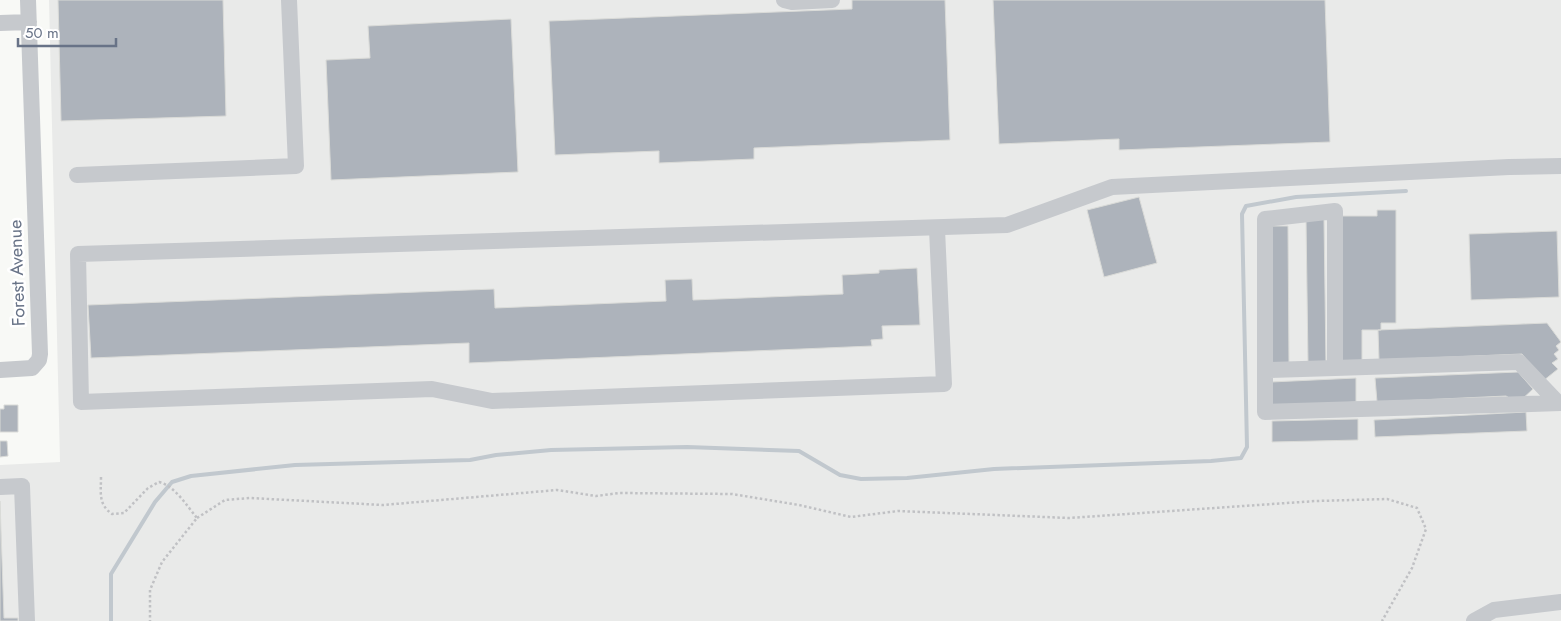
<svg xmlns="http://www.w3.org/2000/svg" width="1561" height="621" font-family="Jost,sans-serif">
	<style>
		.built { fill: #e9eae9 }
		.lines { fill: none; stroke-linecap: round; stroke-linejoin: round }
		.stream { stroke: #c1c8ce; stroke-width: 4 }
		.building { fill: #adb3bb; stroke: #dadbd8 }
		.path { stroke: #c0c1c4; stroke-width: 2.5; stroke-dasharray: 2.5 2.5; stroke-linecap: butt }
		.minor { stroke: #c6c9cd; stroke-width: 16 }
		.labels { text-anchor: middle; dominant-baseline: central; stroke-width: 5; stroke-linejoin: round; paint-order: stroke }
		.street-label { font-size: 18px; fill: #687387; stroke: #fff }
	</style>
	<rect width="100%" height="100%" fill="#f8f9f6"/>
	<!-- built -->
	<path class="built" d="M49 0H1561V621H0V465L60 462Z"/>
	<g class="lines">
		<!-- stream -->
		<path class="stream" d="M111 621V574L155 502 172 482 191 476 295 465 470 460 496 455 551 450 687 447 799 451 840 475 861 479 907 478 994 469 1211 461 1241 458 1247 447 1242 214 1246 206 1296 197 1406 191"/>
	</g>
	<!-- building -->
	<path class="building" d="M58 0H223L226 116 61 121Z
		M852 0H945L950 140 754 148V159L659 163V151L555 155 549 21 852 9Z
		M993 0H1325L1330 142 1119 150V139L999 144Z
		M511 19 518 172 331 180 326 60 370 58 368 26Z
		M1139 197 1157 263 1104 277 1087 210Z
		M1377 210H1396V323H1381V330H1362V364H1342L1341 216H1377Z
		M1324 219 1326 364H1308L1306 220Z
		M1270 226H1288L1289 363H1271Z
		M1557 231 1559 297 1471 300 1469 234Z
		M917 268 920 325 882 326 883 339 871 340 872 346 469 363V343L91 358 88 305 494 289 495 308 666 301 665 280 692 279 693 300 843 294 842 275 879 273V270Z
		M1547 323 1561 342 1556 346 1559 350 1554 354 1558 359 1552 363 1558 369 1543 381 1522 354 1379 360 1378 330Z
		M1518 372 1533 389 1518 403 1506 396 1377 402 1375 378Z
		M1356 378V402L1272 407 1271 382Z
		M4 405H18V432H0V409H4Z
		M1526 412 1527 431 1375 437 1374 420Z
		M1358 419V440L1272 442V421Z
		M0 441H7L8 456 0 457Z
		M0 501 4 618H18V621H0Z"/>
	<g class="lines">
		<!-- path -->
		<path class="path" d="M101 477C101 493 98 504 112 514L124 513 148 488 159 482C175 486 187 506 197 518L162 562 150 590V621
			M197 518 225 500 250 498 383 505 557 490 596 496 619 493 732 494 799 505 851 517 898 511 1069 518 1316 501 1387 499 1417 508 1426 529 1412 568 1382 621"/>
		<!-- minor -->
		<path class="minor" d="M784 0 792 2 832 0
			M0 23 29 22
			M77 175 296 166 289 0
			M937 229 944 384 492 401 432 389 81 402 78 254 1007 225 1112 187 1509 167 1561 166
			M0 370 32 368 39 360 40 354 28 0
			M1266 370 1335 368
			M1558 403 1519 362 1335 368V211L1265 219V412L1561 403
			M0 487 22 486 27 621
			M1474 621 1494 610 1561 602"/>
	</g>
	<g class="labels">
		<!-- street labels -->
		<g class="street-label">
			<text transform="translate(17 273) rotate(-92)">Forest Avenue</text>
		</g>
	</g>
	<!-- scale -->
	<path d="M18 38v8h98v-8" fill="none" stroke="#687387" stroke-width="2.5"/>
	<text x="25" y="38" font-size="15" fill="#687387" stroke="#ffffff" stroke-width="4" paint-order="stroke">50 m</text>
</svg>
